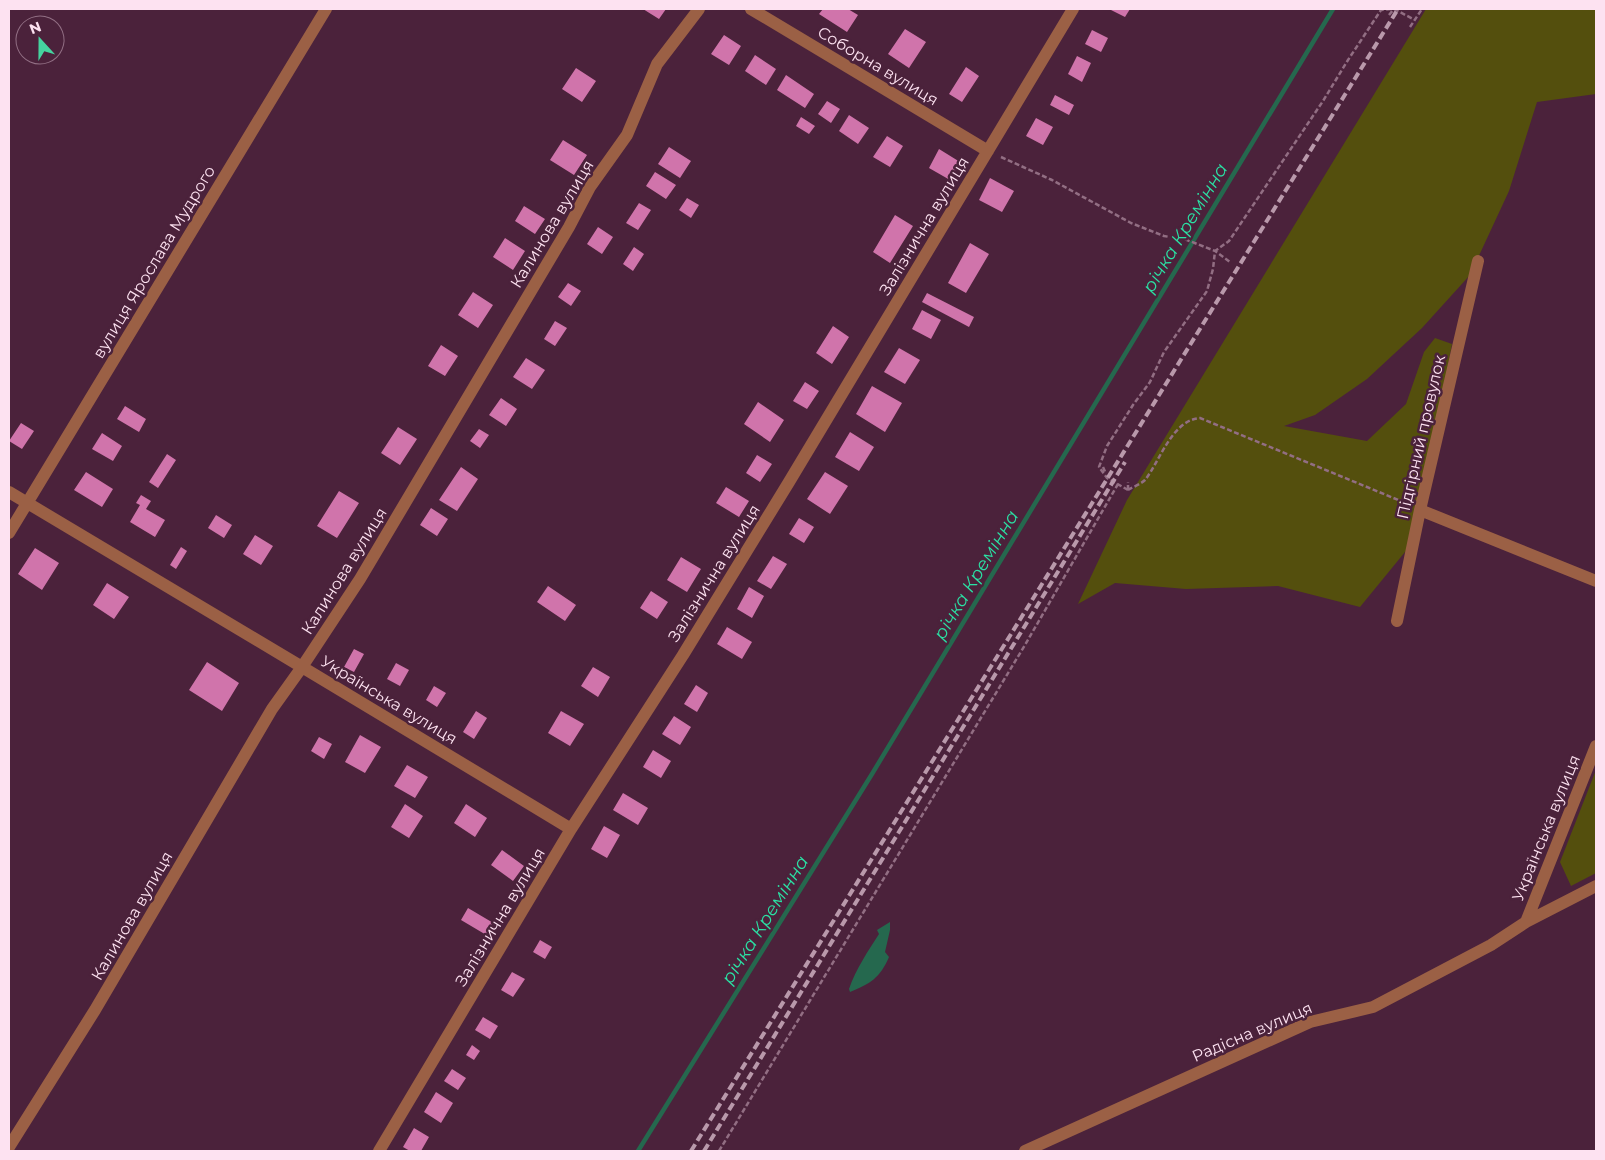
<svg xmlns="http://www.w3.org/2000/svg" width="1605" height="1160" font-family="Montserrat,sans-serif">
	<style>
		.green { fill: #544f0d }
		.water { fill: #25684e }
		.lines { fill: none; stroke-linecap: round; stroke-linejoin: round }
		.stream { stroke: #25684e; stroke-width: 4.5 }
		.building { fill: #d074ab }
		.path { stroke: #926e83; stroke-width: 2.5; stroke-dasharray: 5 2.5; stroke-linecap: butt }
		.minor { stroke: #9b6045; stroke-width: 12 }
		.rail { stroke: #b999ab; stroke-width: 4; stroke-dasharray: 8 4; stroke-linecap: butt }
		.labels { text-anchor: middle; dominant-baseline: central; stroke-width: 5; stroke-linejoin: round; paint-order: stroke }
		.street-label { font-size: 16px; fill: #fde2f1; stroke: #4b223b }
		.water-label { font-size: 18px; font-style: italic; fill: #2be1a4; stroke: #4b223b }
	</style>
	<rect width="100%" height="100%" fill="#4b223b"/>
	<!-- green -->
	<path class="green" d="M1426 9H1596V94L1537 102 1509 191 1470 275 1422 328 1367 379 1315 415 1284 426 1367 441 1406 404 1424 352 1435 338 1452 344 1414 541 1360 607 1278 586 1186 589 1115 583 1078 604 1127 500Z
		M1596 770V873L1571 886 1560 862Z"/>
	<!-- water -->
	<path class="water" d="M890 922V930L885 952 889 957C880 978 870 984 850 992L849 989C856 969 868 951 879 934L877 930Z"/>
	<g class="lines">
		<!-- stream -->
		<path class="stream" d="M638 1151 872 774 1333 9"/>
	</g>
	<!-- building -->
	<path class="building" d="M643 9H666L659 19Z
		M823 9H848L858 15 847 32 819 14Z
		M1109 9H1130L1125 17Z
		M905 29 926 42 909 68 888 54Z
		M1092 30 1108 38 1101 52 1085 44Z
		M724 35 741 46 729 65 711 54Z
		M755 55 776 69 766 85 745 71Z
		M1077 56 1091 63 1082 82 1068 74Z
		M966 67 979 76 962 102 949 94Z
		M576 68 596 81 582 102 562 89Z
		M786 75 814 94 805 108 777 90Z
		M1055 95 1074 105 1069 115 1050 105Z
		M827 101 840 109 831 123 818 114Z
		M849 115 869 128 858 144 839 131Z
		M801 117 815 126 809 134 796 126Z
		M1036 118 1053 127 1043 145 1026 136Z
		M887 136 903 146 890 167 873 157Z
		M563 140 587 155 574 175 550 160Z
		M669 147 691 161 680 178 658 164Z
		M939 149 960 162 950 180 929 168Z
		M655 172 676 185 666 199 646 186Z
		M990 178 1014 191 1002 212 979 200Z
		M687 198 699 205 691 218 679 210Z
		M639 203 651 210 638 230 626 223Z
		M524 206 545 219 535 234 515 221Z
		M895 215 913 226 890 263 873 252Z
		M598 227 613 237 602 254 587 244Z
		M505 238 525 251 513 270 493 257Z
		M970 243 989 254 966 293 948 283Z
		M634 247 644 254 633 271 623 264Z
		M568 283 581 291 571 306 558 297Z
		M473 292 493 305 478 328 458 315Z
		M927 293 974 317 969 327 922 302Z
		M922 310 941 320 931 339 912 329Z
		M555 321 567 328 555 346 544 339Z
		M833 326 849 337 832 364 816 353Z
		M441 345 458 356 445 376 428 366Z
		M899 348 920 360 905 384 884 372Z
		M526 358 545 370 532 389 513 377Z
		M805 382 819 391 807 409 793 401Z
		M872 386 902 403 885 432 856 414Z
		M501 398 517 409 506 426 489 415Z
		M758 402 784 420 770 442 744 424Z
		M125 406 146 419 139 432 117 419Z
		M21 423 34 431 22 449 9 441Z
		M398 427 417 439 400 465 381 453Z
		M479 429 489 435 480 448 470 441Z
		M850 432 874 447 859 471 835 457Z
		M102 433 122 446 113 461 92 449Z
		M167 454 176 460 158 488 149 482Z
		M757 455 772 464 760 482 746 473Z
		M461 467 478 479 457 511 439 500Z
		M86 472 113 489 102 507 74 490Z
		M825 472 848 486 830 514 807 499Z
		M726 487 749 501 739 517 716 503Z
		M339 491 359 503 337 538 317 526Z
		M141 495 151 501 146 509 165 520 155 537 130 522 140 505 136 503Z
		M431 508 448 519 437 536 420 525Z
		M216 515 232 525 224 538 208 528Z
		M799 518 814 527 804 543 789 534Z
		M255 535 273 546 261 565 243 554Z
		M181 547 187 551 176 569 170 565Z
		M35 548 59 563 42 590 18 574Z
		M773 556 787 564 771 589 757 581Z
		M681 557 701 569 687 592 667 580Z
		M107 583 129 597 114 619 93 605Z
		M548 586 576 605 565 621 537 602Z
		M749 587 764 596 752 618 737 609Z
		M651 591 668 602 657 619 640 608Z
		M727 627 752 642 742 659 717 644Z
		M354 649 364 654 354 672 344 667Z
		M207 662 239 683 222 711 189 690Z
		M396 663 409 670 400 686 387 679Z
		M593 667 610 677 598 697 581 686Z
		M696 685 708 693 697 712 684 704Z
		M434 686 446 693 437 707 426 700Z
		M476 711 487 718 474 739 463 732Z
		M561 711 584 724 570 746 548 733Z
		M674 716 691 727 680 745 662 734Z
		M360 735 381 747 365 773 345 762Z
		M319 737 332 744 324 759 311 751Z
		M653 750 671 761 661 778 643 767Z
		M407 765 428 777 415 798 394 786Z
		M623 793 648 808 638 825 613 810Z
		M405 804 423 816 409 838 391 827Z
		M466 804 487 818 475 837 454 823Z
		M604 826 620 835 607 858 591 849Z
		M502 850 524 866 513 881 491 865Z
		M468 908 495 924 488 936 461 920Z
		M540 940 552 947 545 959 533 952Z
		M512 972 525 979 513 997 501 990Z
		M483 1017 498 1026 490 1039 475 1030Z
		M472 1045 480 1051 474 1060 466 1055Z
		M452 1069 466 1078 458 1090 444 1081Z
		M436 1092 453 1103 441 1123 424 1112Z
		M414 1128 429 1137 421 1151H410L403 1147Z"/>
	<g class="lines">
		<!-- path -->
		<path class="path" d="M1394 9 1415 20
			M1389 15 1394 9
			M1410 27 1422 9
			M1001 157 1052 180 1131 223 1164 236 1187 240 1215 251 1230 262
			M1103 467 1106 474
			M1128 490 1107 478 1099 467 1107 446 1133 405 1150 382 1164 352 1207 291 1213 269 1215 251 1229 241 1323 101 1348 60 1381 10 1392 9
			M1128 490C1133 487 1141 484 1145 480 1160 461 1172 420 1200 418L1408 504
			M1128 490V482
			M719 1151 1025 645 1118 484"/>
		<!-- minor -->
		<path class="minor" d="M751 9 988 151
			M9 492 302 667 571 829
			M1420 510 1596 581
			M9 533 326 9
			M1397 621 1420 510 1478 261
			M1526 922 1596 746
			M9 1147 95 1010 272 709 302 667 360 579 569 227 590 187 627 135 657 64 699 9
			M379 1151 571 829 683 655 789 482 1073 9
			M1025 1151 1310 1022 1373 1007 1491 945 1526 922 1596 886"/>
		<!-- rail -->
		<path class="rail" d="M691 1151 1398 9
			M704 1151 1125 462"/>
	</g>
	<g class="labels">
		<!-- street labels -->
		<g class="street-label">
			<text transform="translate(878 66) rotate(31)">Соборна вулиця</text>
			<text transform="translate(552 224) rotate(-59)">Калинова вулиця</text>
			<text transform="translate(924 226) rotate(-59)">Залізнична вулиця</text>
			<text transform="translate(154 262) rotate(-59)">вулиця Ярослава Мудрого</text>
			<text transform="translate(1421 437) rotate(-77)">Підгірний провулок</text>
			<text transform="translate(344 571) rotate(-58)">Калинова вулиця</text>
			<text transform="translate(714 573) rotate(-58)">Залізнична вулиця</text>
			<text transform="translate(389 700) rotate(31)">Українська вулиця</text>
			<text transform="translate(1546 828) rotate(-68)">Українська вулиця</text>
			<text transform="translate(132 916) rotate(-60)">Калинова вулиця</text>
			<text transform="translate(500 917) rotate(-59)">Залізнична вулиця</text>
			<text transform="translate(1252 1032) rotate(-23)">Радісна вулиця</text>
		</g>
		<!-- water labels -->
		<g class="water-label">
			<text transform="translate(1185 228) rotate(-59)">річка Кремінна</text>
			<text transform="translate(976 575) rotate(-59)">річка Кремінна</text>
			<text transform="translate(765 920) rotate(-58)">річка Кремінна</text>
		</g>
	</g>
	<!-- border -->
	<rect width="1605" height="1160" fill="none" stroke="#fde2f1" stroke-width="20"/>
	<!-- north arrow -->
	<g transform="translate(40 40) rotate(339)"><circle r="24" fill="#4b223b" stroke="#926f84"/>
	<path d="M0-4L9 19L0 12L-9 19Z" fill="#45d49f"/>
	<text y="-8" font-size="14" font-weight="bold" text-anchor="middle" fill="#fde2f1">N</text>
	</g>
</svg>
